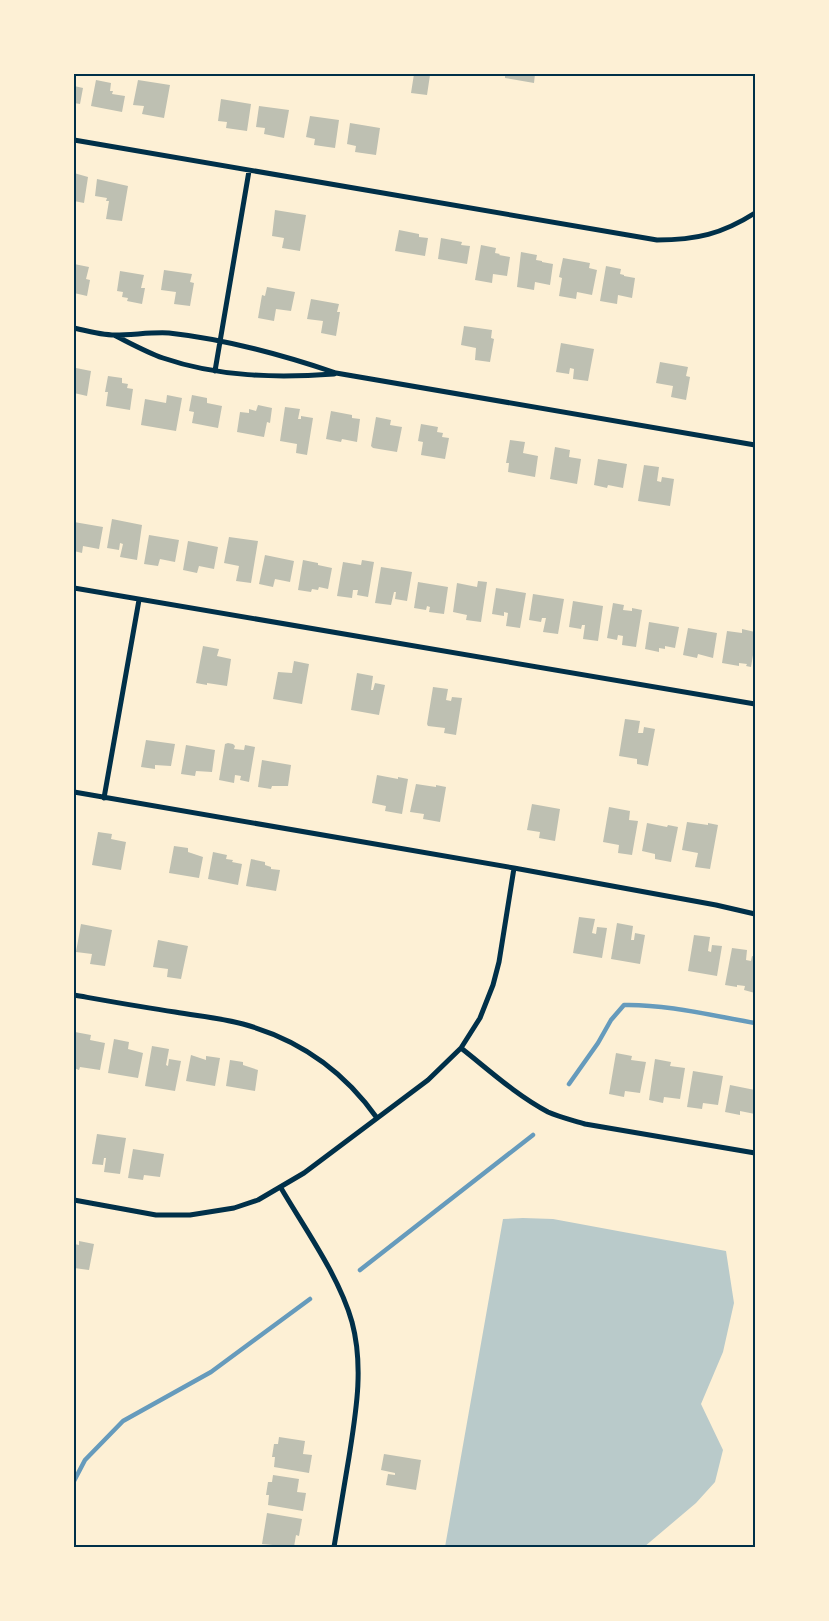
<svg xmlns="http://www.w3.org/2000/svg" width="829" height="1621" font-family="'Space Grotesk',sans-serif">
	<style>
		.green { fill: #b9caca }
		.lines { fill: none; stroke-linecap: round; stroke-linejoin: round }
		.stream { stroke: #669bbc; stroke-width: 4.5 }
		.building { fill: #bec0b2 }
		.minor { stroke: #003049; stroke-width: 5 }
		.neatline { fill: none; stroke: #003049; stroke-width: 2 }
	</style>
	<rect width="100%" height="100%" fill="#fdf0d5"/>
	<!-- green -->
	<path class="green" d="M523 1218 553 1219 726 1251 734 1303 723 1352 701 1404 723 1450 715 1482 696 1503 644 1547H445L503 1219Z"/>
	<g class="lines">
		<!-- stream -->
		<path class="stream" d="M569 1084 598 1043 611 1020 624 1005C665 1004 714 1016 755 1023
			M360 1270 533 1135
			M74 1481 85 1460 123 1421 211 1372 310 1299"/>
	</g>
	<!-- building -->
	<path class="building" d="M414 74 430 75 427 95 411 93Z
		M505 74H535L534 83 505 78Z
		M96 80 111 83 110 91H113L112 94 125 96 122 112 91 106Z
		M138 80 170 85 164 118 142 114 144 106 133 105Z
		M74 86 83 88 80 104 74 103Z
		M221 99 251 104 247 131 226 128 227 122 218 121Z
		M259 106 289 110 284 138 264 134 265 128 256 127Z
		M310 116 339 120 335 148 314 145 315 139 306 137Z
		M350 123 380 128 376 155 355 152 356 146 347 144Z
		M74 173 88 177 84 203 74 201Z
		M97 179 128 186 122 221 106 219 109 201H106L107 198 95 196Z
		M275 210 306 215 300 251 282 248 284 238 272 236Z
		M399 230 419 234V237L428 238 425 256 395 251Z
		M441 238 462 242 461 245 470 246 467 264 438 259Z
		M481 245 496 248 495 253 500 254 499 255 510 257 507 276 493 274 492 283 475 280Z
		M521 252 537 255 536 260 542 261V262L553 264 550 285 535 282 534 290 517 287Z
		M563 258 590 263 589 268 597 270 592 295 577 292 576 299 559 296 562 278 559 277Z
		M74 264 89 267 86 279 90 280 87 296 74 293Z
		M606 266 621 269 620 274 624 275V276L635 278 632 298 618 295 617 304 600 301Z
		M164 270 192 274 190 282 194 283 190 306 174 304 176 292 161 290Z
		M120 271 144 275 141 288H145L142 304 127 301 128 298 122 297 123 292 117 291Z
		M267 287 295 292 291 311 276 309 274 321 258 318 262 295 265 296Z
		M311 299 339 304 337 312H340L336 336 321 333 323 321 307 319Z
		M464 326 492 330 491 338 494 339 490 362 475 360 476 348 461 345Z
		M561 343 594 349 588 381 573 379 574 369 570 368 569 374 556 372Z
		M660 362 688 367 686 376 690 377 686 400 671 397 673 386 656 383Z
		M74 366H76V368L91 371 87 396 74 393Z
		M108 376 122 378V383L128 384 127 388 133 389 130 410 106 406 108 392H105Z
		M167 395 182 398 176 431 141 425 145 399 166 403Z
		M192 395 207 398V403L222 406 218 428 192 423 194 412 189 411Z
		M258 405 272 408 270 423 267 422 264 437 237 432 240 412 249 413V409L256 411Z
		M285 407 300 409 298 419H301V416L313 418 307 455 296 453 297 444 280 441Z
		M331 411 352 415V418L360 419 357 442 342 439 341 442 326 439Z
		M376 417 391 420 390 425 402 427 397 452 373 448 371 446Z
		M421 424 438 427 437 432 443 433 442 437 449 438 445 459 421 455 423 442 418 441Z
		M510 440 525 442 523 453 538 456 535 477 508 472 509 463H506Z
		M555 447 570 450 569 457 581 459 577 484 550 479Z
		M598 459 627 464 623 488 608 485 607 488 594 485Z
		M644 465 659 467 657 481 661 482 662 477 674 479 670 506 638 501Z
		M112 519 142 525 137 560 120 557 123 544 120 543 119 550 107 548Z
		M74 522 103 527 99 549 83 546 82 553 74 551Z
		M149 535 179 540 175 562 160 559 158 566 144 564Z
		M229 537 258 541 251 583 236 581 239 566 224 563Z
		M188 541 218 547 214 569 199 566 197 573 183 570Z
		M265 555 294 561 290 582 275 579 273 587 259 584Z
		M303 560 318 563V565L332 568 328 589 319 587 318 590 312 589 311 592 298 590Z
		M362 560 374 562 368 597 357 595 358 590H353L352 598 337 596 343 562 361 565Z
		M381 567 412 572 407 601 395 599 396 592H394L391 605 375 603Z
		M478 581 487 582 481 622 466 620 467 615 453 612 457 583 477 587Z
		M418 582 448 587 444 614 429 612 430 607 427 606 426 610 414 608Z
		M496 588 526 593 520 628 506 626 508 613 504 612V616L492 614Z
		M533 594 564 599 558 634 543 632 546 618H542L541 622 529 620Z
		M573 601 603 606 598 641 583 639 585 625H582L581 629 569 627Z
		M613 603 624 605 623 610 632 611V608L642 610 636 647 622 645 623 636 618 635 617 640 607 638Z
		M649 622 679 627 675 648 665 646V649L659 648V652L645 649Z
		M688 628 717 633 713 658 698 654 697 658 683 655Z
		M742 629 755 632V643L751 667 746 666 747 664 739 663V666L722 663 727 631 742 633Z
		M203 646 219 649 217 656 231 659 227 686 207 683V685L196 683Z
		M294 661 309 664 302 704 273 699 278 672 292 673Z
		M357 673 373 676 371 690H373L375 683 385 685 379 715 351 710Z
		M433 687 448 689 446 700 451 701 452 697 462 698 456 735 444 733 445 728 428 726 427 724Z
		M625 719 640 721 638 733H643L644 727 655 729 648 766 637 764V759L619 756Z
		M146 740 175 744 171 766 155 765V769L141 767Z
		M228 743 233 744 235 746 234 749 244 750 245 745 255 747 249 782 240 780 241 776 235 775 234 783 219 780 225 744Z
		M186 745 215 750 212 772 196 771 195 776 181 774Z
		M262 760 291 765 288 786H272L271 789 258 787Z
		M377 775 398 779V777L408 779 402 814 385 811 386 806 372 803Z
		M416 784 436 787V785L446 787 440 822 423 819 424 814 410 812Z
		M532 804 560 809 555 841 539 838 540 832 527 830Z
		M609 807 630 811 629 820 638 821 632 855 618 853 619 845 603 842Z
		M687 822 708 825V823L718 825 710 869 695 867 698 853 682 850Z
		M647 823 667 827 668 825 678 827 671 862 655 859V854L642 851Z
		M98 832 112 834 111 839 126 842 121 870 92 865Z
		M174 846 188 848V852L203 857 199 878 169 873Z
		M213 852 227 855 226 859 233 860 232 862 242 864 238 885 208 879Z
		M251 859 265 862V865L271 867V869L280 870 276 891 246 886Z
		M579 917 595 919 592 933 596 934 597 927 607 928 602 958 573 953Z
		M617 923 633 926 631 940H634L635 933 645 935 640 964 611 959Z
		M81 924 112 930 105 966 90 964 92 954 76 952Z
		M694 935 710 937 708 951 711 952 712 945 722 946 717 976 688 971Z
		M158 940 188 946 181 979 167 977 168 969 153 967Z
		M732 948 747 950 746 960 751 961 752 956 755 957V993L744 990 745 986 737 985V987L725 985Z
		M75 1032 91 1035 90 1040 105 1043 100 1070 80 1067 79 1070 74 1068Z
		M114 1039 129 1042 128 1049 143 1053 138 1078 108 1073Z
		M152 1046 169 1049 166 1065 168 1066 169 1059 181 1061 175 1091 145 1086Z
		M616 1053 632 1056 631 1060 646 1062 640 1093 625 1091 624 1097 609 1094Z
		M191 1055 206 1060V1056L220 1058 215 1086 186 1081Z
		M655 1059 671 1062 670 1066 685 1068 680 1099 664 1097 663 1103 649 1100Z
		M230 1060 243 1062V1065L258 1070 255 1091 226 1086Z
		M693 1071 723 1076 718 1105 703 1103 702 1109 687 1107Z
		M730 1085 755 1090V1114L740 1111V1115L725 1112Z
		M97 1134 126 1138 120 1174 104 1172 106 1158H104L103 1165 92 1164Z
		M133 1149 164 1154 160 1177 144 1175 143 1180 128 1178Z
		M79 1241 94 1244 89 1270 74 1268V1244L79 1245Z
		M279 1437 305 1441 303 1454 312 1455 309 1473 274 1467 275 1457H272L274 1444H278Z
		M384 1454 421 1460 416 1490 386 1485 388 1474 395 1475V1473L381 1470Z
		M273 1475 299 1479 297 1492 306 1493 303 1511 268 1505 269 1495H266L268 1482H272Z
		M267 1513 302 1519 299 1536 296 1535 294 1547 262 1544Z"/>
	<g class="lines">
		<!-- minor -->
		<path class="minor" d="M74 140 657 240C696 240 722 234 755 213
			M74 328C87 331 102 335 115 335 133 335 151 332 169 333 224 339 283 355 336 373L755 445
			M114 335C130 343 146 352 163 358 218 377 277 378 334 374
			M215 371 249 171
			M74 588 755 704
			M74 792 514 868 716 905 755 914
			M104 798 139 600
			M74 995C108 1001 141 1007 175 1012 198 1016 221 1018 243 1024 298 1039 344 1071 377 1118
			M461 1048C489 1070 516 1095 548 1112 559 1117 572 1120 585 1124L755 1153
			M281 1188C305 1229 339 1276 352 1322 364 1367 356 1412 349 1457 344 1487 339 1517 334 1547
			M74 1200 156 1215H190L234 1208 258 1200 304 1173 428 1080 461 1048 480 1018 493 985 499 962 514 868"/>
	</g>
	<!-- border -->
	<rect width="829" height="1621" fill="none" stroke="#fdf0d5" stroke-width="150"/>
	<rect x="75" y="75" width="679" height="1471" class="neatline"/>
</svg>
